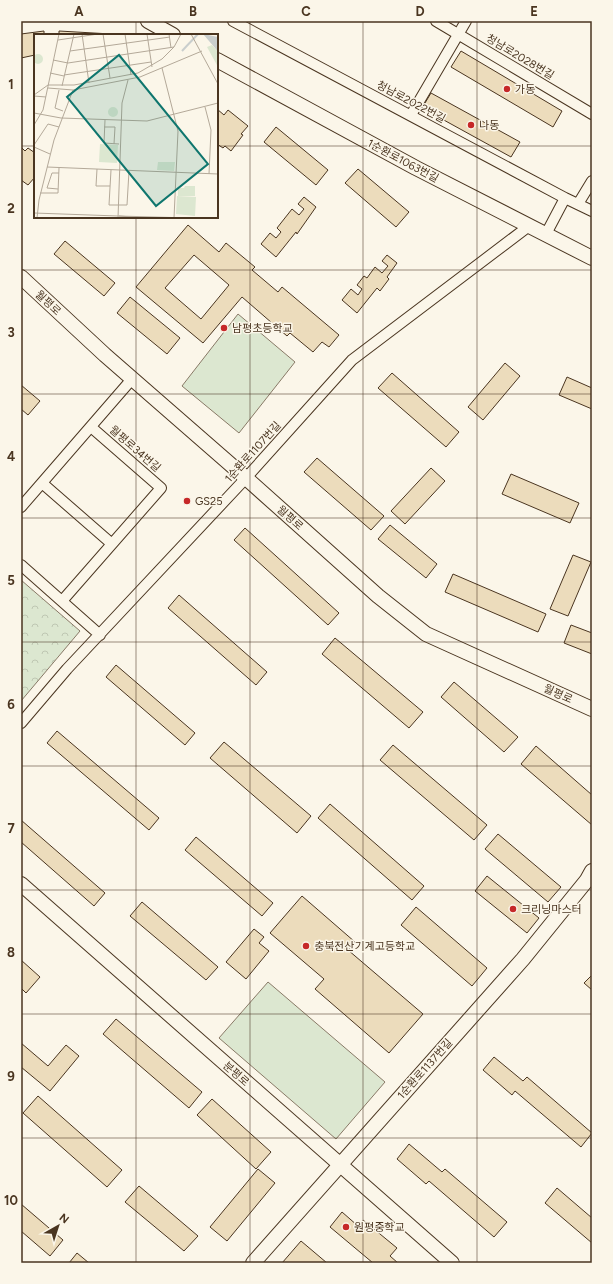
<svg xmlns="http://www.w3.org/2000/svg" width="613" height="1284" font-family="Figtree,'Noto Sans KR',sans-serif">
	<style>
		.grass { fill: #dce7d0; stroke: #887966 }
		.forest { fill: url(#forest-crowns); stroke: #887966 }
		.building { fill: #ecdcbc; stroke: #4a3520; fill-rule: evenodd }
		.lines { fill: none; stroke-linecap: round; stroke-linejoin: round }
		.street-casing { stroke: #4a3520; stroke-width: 12 }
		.secondary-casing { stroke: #4a3520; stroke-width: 16 }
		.street { stroke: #fbf6e9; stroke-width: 10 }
		.secondary { stroke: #fbf6e9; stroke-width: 14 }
		.grid { fill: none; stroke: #4a3520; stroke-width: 1; stroke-opacity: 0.55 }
		.poi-dot { fill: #c62828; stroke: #fbf6e9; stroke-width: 1.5 }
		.labels { text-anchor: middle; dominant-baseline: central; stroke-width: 3; stroke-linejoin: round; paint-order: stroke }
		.street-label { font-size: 11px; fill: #4a3520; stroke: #fbf6e9 }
		.poi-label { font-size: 11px; fill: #4a3520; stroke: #fbf6e9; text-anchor: start }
		.inset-river { fill: none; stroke: #c9cecd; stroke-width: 2 }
		.inset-road { fill: none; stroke: #b4a999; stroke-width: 1 }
		.view { fill: #0f766e; fill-opacity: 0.15; stroke: #0f766e; stroke-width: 2 }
		.inset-edge { fill: none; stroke: #4a3520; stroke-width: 2 }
		.neatline { fill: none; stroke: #4a3520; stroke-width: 1.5 }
		.grid-label { font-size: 13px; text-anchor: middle; font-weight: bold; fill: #4a3520 }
	</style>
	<defs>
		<pattern id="forest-crowns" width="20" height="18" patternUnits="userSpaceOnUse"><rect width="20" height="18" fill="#dce7d0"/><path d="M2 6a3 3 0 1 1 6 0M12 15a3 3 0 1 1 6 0" fill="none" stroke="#bec7b2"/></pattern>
	</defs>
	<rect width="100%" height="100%" fill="#fbf6e9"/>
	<!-- grass -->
	<path class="grass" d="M238 314 295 362 239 433 182 386Z
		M268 982 385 1082 336 1139 219 1038Z"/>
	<!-- forest -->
	<path class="forest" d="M21 580 80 631 21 701Z"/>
	<!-- building -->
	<path class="building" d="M44 31V35H35V55L21 58V34Z
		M59 31 111 34 113 35H59Z
		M461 51 562 111 553 127 451 67Z
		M431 93 520 142 511 157 422 108Z
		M217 109 224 115 228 110 248 126 241 134 243 135 231 151 225 146 223 148 217 144Z
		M276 127 328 170 316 185 264 142Z
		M21 147 25 151 28 148 35 153V177L28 185 21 180Z
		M358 169 409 212 396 227 345 183Z
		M304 197 316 207 297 234 296 232 276 257 261 244 270 233 276 238 281 232 277 228 292 209 299 215 304 209 298 204Z
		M188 225 219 252 226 243 255 267 252 270 278 292 282 287 339 335 329 347 322 342 313 352 290 333 287 336 242 297 203 343 136 287ZM194 255 229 285 201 319 165 288Z
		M65 241 115 283 104 296 54 254Z
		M387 255 397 263 387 277 389 279 380 291 377 288 357 313 342 300 351 289 358 295 362 289 357 285 364 276 367 278 375 267 382 273 388 266 382 261Z
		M130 297 180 338 167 354 117 313Z
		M505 363 520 376 483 420 468 407Z
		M392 373 459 432 446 447 378 388Z
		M567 377 592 388V409L559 395Z
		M21 385 40 401 28 415 21 409Z
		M317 458 384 516 371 530 304 472Z
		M431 468 445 481 405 524 391 511Z
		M511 474 579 503 570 523 502 494Z
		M390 525 437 564 426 578 378 539Z
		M245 528 339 613 328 625 234 540Z
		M573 555 591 562 568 616 550 609Z
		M453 574 546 614 538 632 445 592Z
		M179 595 267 672 256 685 168 608Z
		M571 625 592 633V654L564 643Z
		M335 638 423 712 409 728 322 654Z
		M116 665 195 733 185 745 106 677Z
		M454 682 518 737 504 752 441 697Z
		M57 731 159 818 149 830 47 743Z
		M224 742 311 816 297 833 210 758Z
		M393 745 487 825 474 840 380 760Z
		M536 746 592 795V825L521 764Z
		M330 804 424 886 412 900 318 818Z
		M21 820 105 893 94 906 21 842Z
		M498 834 561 887 548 902 485 849Z
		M196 837 273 903 262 916 185 850Z
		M487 876 539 918 527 933 475 891Z
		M302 896 355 942 348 950 423 1014 389 1053 315 989 324 979 270 933Z
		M142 902 218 967 206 980 130 916Z
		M416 907 487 968 472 986 401 925Z
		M254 929 264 937 259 943 269 951 246 979 226 962Z
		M21 960 40 977 26 993 21 988Z
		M592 975V990L584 983Z
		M116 1019 202 1092 189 1108 103 1034Z
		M21 1043 48 1066 66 1045 79 1056 50 1091 21 1067Z
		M494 1057 523 1081 527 1077 592 1133 581 1147 515 1091 512 1095 483 1070Z
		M38 1096 122 1170 107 1187 23 1113Z
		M212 1099 271 1152 256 1169 197 1115Z
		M409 1144 442 1172 445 1169 507 1222 494 1237 429 1181 426 1184 397 1159Z
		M258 1169 275 1183 227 1241 210 1227Z
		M139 1186 198 1236 184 1251 125 1202Z
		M557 1188 592 1218V1243L545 1203Z
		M21 1204 63 1240 50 1256 21 1231Z
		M342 1212 358 1226 363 1220 397 1248 390 1256 398 1263H373L330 1227Z
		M301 1241 327 1263H282Z
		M77 1253 89 1263H69Z"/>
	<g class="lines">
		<!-- street casing -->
		<g class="street-casing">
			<path id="street" d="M233 21 565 198 592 211
				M436 21 592 114
				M411 115 466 21
				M578 204 592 181
				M546 234 565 198
				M42 483 112 544
				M21 507 132 379
				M21 565 100 635
				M62 601 161 488 91 427
				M21 723 67 669 246 478 352 360 529 226"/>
		</g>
		<!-- secondary casing -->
		<g class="secondary-casing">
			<path id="secondary" d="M148 21 173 35
				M217 60 416 168 592 258
				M21 277 105 355 246 478 378 596 426 634 592 709
				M21 884 452 1263
				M253 1263 523 959 587 880 592 871"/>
		</g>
		<!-- street -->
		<use href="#street" class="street"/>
		<!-- secondary -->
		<use href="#secondary" class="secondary"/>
	</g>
	<!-- grid -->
	<path class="grid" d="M136 21V35M250 21V1263M363 21V1263M477 21V1263M21 146H35M217 146H592M136 217V1263M21 270H592M21 394H592M21 518H592M21 642H592M21 766H592M21 890H592M21 1014H592M21 1138H592"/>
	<!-- markers -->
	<g class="poi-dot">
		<circle cx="507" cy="89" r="4"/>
		<circle cx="471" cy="125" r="4"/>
		<circle cx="224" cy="328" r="4"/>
		<circle cx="187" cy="501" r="4"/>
		<circle cx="513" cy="909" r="4"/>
		<circle cx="306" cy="946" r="4"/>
		<circle cx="346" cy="1227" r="4"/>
	</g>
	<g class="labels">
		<!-- street labels -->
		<g class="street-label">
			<text transform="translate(520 57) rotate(31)">청남로2028번길</text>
			<text transform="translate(411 102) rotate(28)">청남로2022번길</text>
			<text transform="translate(403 161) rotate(28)">1순환로1063번길</text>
			<text transform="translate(48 303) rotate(43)">월평로</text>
			<text transform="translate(135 449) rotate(41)">월평로34번길</text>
			<text transform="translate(253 452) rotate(-48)">1순환로1107번길</text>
			<text transform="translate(290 518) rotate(42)">월평로</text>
			<text transform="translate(558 694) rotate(24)">월평로</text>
			<text transform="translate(425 1069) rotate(-48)">1순환로1137번길</text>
			<text transform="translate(236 1074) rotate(41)">분평로</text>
		</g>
		<!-- poi labels -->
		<g class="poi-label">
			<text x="515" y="89">가동</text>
			<text x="479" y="125">나동</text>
			<text x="232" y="328">남평초등학교</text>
			<text x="195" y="501">GS25</text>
			<text x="521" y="909">크리닝마스터</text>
			<text x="314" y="946">충북전산기계고등학교</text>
			<text x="354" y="1227">원평중학교</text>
		</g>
	</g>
	<!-- overview -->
	<g transform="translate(34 34)">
		<rect width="184" height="184" fill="#fbf6e9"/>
		<path d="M178 11 184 18V33L173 13ZM-1 25a5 5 0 1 1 10 0a5 5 0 1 1-10 0ZM74 78a5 5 0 1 1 10 0a5 5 0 1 1-10 0ZM124 128H141L140 137 123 136ZM151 152H161V162H144V154H150Z" fill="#dce7d0"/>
		<path d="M66 110 84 111 83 129 65 128ZM143 162 162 163 161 182 142 180Z" fill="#dce7d0"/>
		<path d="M169 0 184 3V18L181 14Z" fill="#c9cecd"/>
		<path class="inset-river" d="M148 17 164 0"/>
		<path class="inset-road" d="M48 0 55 49M69 0 76 44M91 0 97 41M113 0 118 33M135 0 137 14M157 0 184 50M24 6 64 0M36 17 136 3M19 26 34 29 140 13M128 34 144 97 140 184M16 39 30 42M30 41 117 28M28 52 40 0M14 54 39 56M25 56 21 74 29 77M0 61 14 51H40L104 39 128 25 140 13 147 0M0 62 12 63M171 73 177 96 175 140M0 79 27 84 113 87 184 69M71 86 70 109 85 110M0 91 9 76 25 0M70 93H81L80 110M184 102V136M0 111 14 90 25 93M0 113 16 120M13 133 184 140M63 135 62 152H76M77 136 75 171H93L95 137M24 155 13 154 18 139H25M6 159H24L25 134M0 179 84 182M84 182 156 184M85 182 111 184M3 184 5 166 20 106 39 56 106 43 168 17M84 184 88 69 94 46"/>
		<path class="view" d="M85 21 174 130 122 172 33 63Z"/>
		<rect width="184" height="184" class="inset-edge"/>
	</g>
	<!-- border -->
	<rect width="613" height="1284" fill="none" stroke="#fbf6e9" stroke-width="44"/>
	<!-- north arrow -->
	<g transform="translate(58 1226) rotate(39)" stroke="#fbf6e9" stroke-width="3" paint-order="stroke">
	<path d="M0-3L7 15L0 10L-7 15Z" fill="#4a3520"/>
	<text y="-6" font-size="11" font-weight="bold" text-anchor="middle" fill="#4a3520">N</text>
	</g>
	<rect x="22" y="22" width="569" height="1240" class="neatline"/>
	<g class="grid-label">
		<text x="79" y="16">A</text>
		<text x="193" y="16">B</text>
		<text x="306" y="16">C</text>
		<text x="420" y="16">D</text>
		<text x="534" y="16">E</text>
		<text x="11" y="89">1</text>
		<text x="11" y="213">2</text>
		<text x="11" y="337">3</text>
		<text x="11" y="461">4</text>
		<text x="11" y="585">5</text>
		<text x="11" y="709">6</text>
		<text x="11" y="833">7</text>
		<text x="11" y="957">8</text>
		<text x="11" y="1081">9</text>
		<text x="11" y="1205">10</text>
	</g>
</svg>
